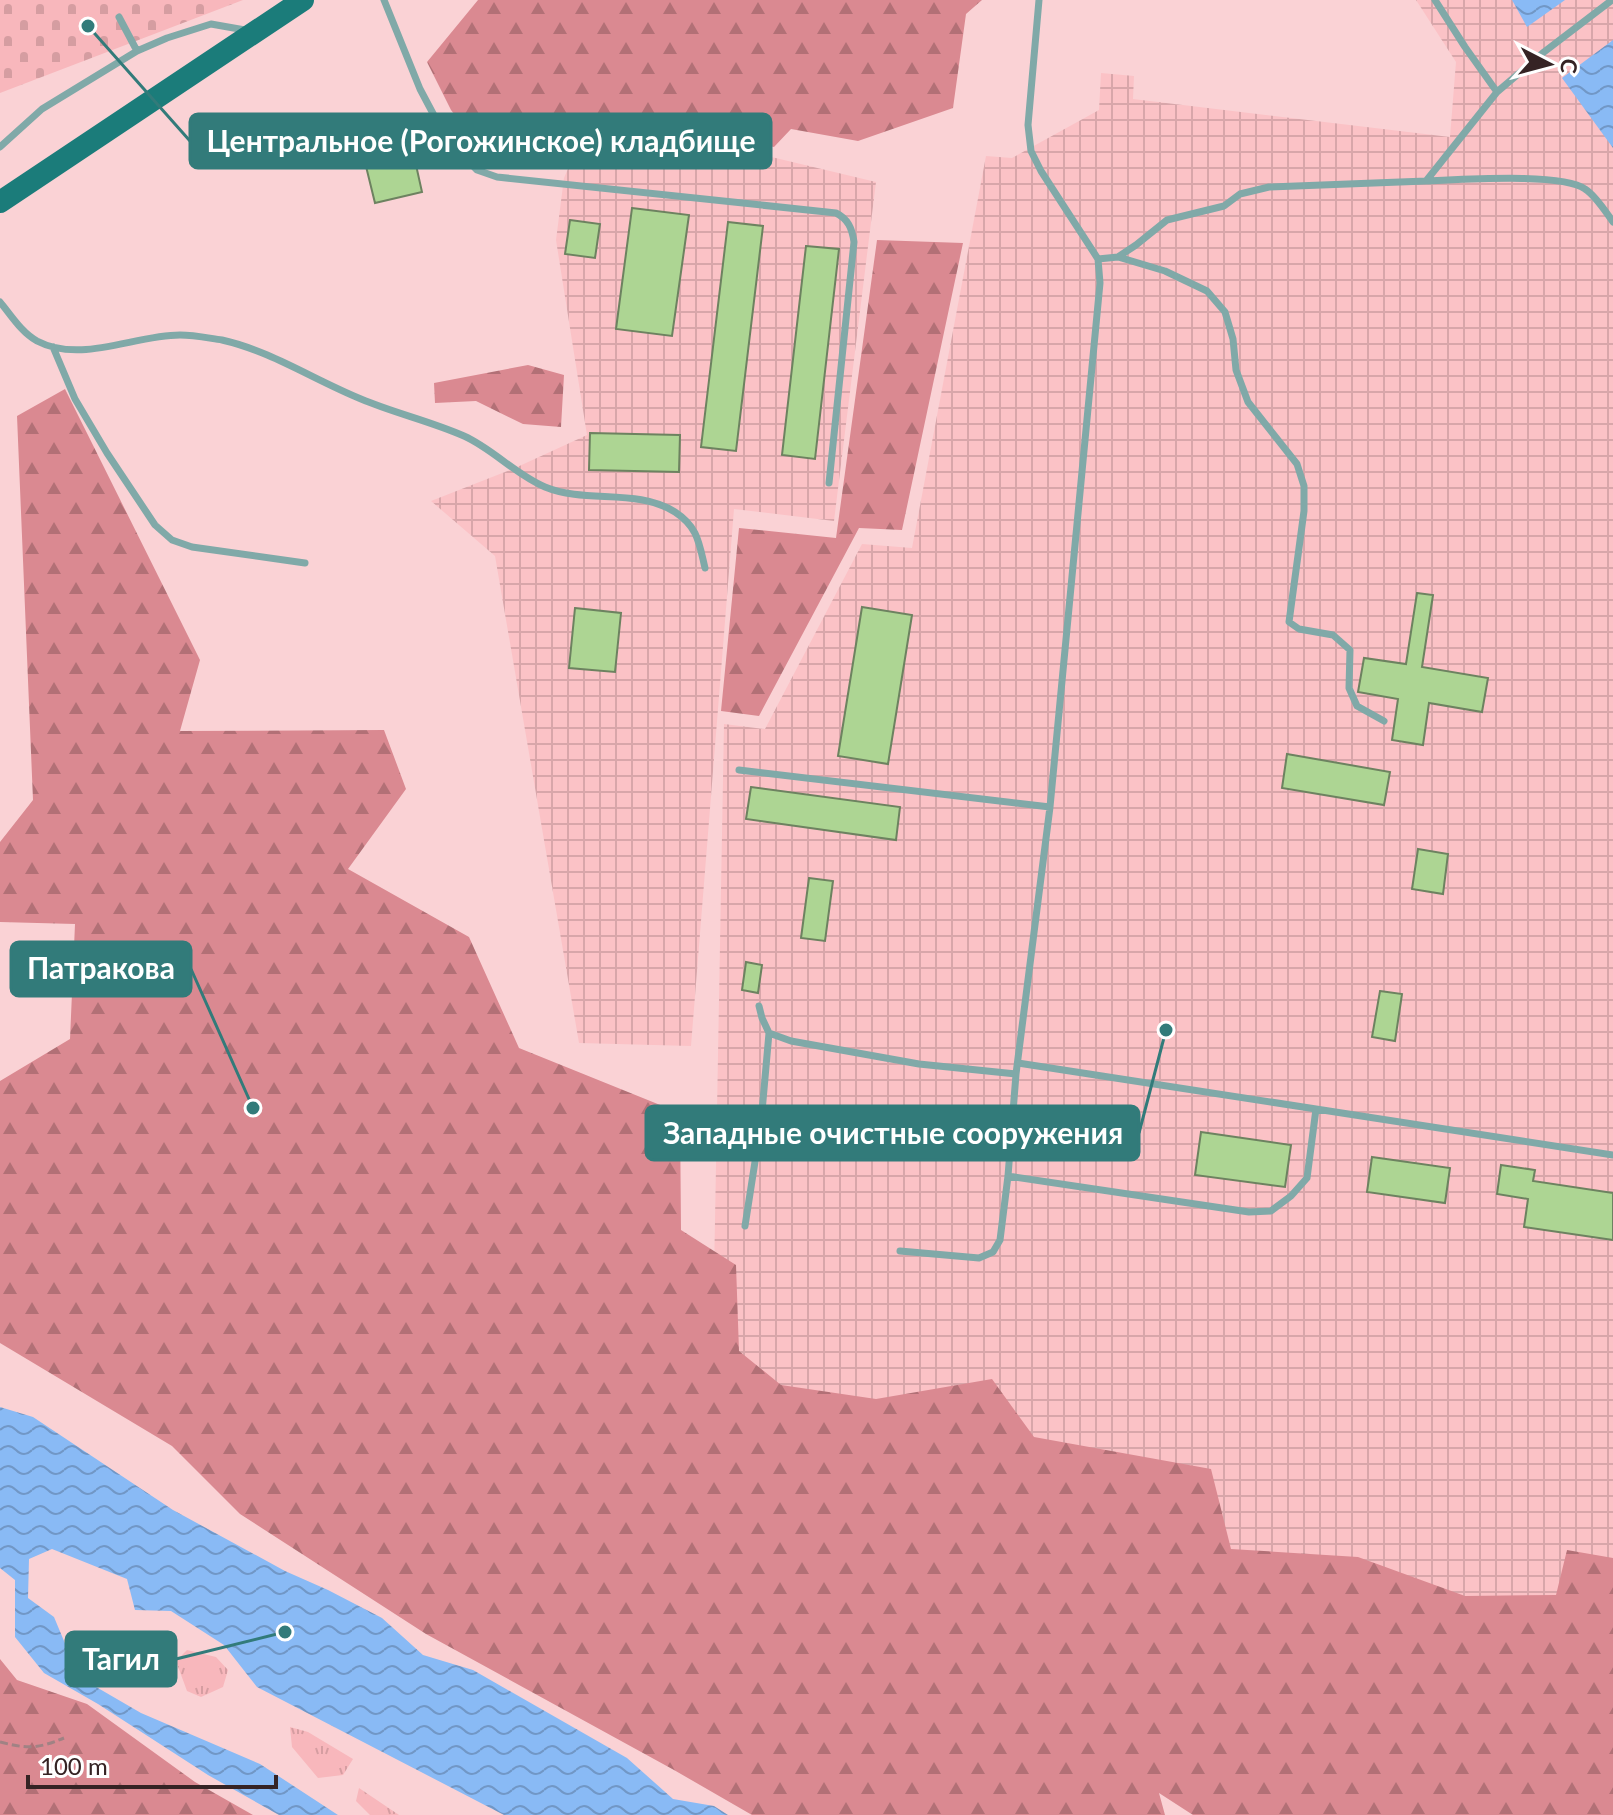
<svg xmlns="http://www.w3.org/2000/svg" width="1613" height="1815" font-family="Lato,sans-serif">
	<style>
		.industrial { fill: url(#industrial-grid) }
		.grass { fill: url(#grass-tufts) }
		.forest { fill: url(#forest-firs) }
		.cemetery { fill: url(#cemetery-stones) }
		.water { fill: url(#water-waves) }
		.building { fill: #add593; stroke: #6d8260; stroke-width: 2 }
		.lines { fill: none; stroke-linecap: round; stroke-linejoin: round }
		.path { stroke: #a08284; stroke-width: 3; stroke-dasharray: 8 4; stroke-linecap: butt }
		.service { stroke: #80a9a8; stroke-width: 7 }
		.primary { stroke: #1b7c7a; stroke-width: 22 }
		.leader { fill: none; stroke: #327b7a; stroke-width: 3 }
		.callout-dot { fill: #327b7a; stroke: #fff; stroke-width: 3 }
		.callout { fill: #327b7a; stroke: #327b7a; stroke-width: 3 }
		.callout-label { font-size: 30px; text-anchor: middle; font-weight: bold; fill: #fff }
	</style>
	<defs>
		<pattern id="industrial-grid" width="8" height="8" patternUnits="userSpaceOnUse" patternTransform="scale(2)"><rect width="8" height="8" fill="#fbc2c6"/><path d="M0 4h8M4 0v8" fill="none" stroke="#d8a6aa"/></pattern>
		<pattern id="grass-tufts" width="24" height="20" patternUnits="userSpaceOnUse" patternTransform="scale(2)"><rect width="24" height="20" fill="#f8b7bc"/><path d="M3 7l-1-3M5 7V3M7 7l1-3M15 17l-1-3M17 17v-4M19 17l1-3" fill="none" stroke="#d59da1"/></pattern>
		<pattern id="forest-firs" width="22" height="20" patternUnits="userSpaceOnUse" patternTransform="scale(2)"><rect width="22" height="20" fill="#da8991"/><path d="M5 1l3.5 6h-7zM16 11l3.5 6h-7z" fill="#b27076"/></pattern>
		<pattern id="cemetery-stones" width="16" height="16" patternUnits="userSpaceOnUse" patternTransform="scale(2)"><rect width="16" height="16" fill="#f8b7bc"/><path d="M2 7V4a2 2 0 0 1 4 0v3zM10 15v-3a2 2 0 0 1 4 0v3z" fill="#d59da1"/></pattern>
		<pattern id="water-waves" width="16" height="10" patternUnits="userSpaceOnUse" patternTransform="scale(2)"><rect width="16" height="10" fill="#89baf5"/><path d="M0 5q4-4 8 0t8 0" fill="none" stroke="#7197c6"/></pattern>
	</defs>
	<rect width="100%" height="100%" fill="#fad2d5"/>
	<!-- industrial -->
	<path class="industrial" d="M1416 0H1613V1708L886 1636 713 1331 724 724 765 729 862 544 912 548 986 156 1012 158 1099 110 1101 73 1134 76 1133 99 1450 137 1456 62Z
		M584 131 666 132 876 182 834 521 734 509 691 1046 579 1043 495 556 431 501 515 468 587 435 556 240 564 178Z"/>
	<!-- grass -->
	<path class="grass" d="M187 1650 216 1657 228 1670 223 1687 201 1697 187 1691 176 1661Z
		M290 1727 308 1732 353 1759 343 1775 318 1778 292 1747Z
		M359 1788 399 1815H370L356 1801Z"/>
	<!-- forest -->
	<path class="forest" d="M478 0H982L966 14 953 108 858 141 791 129 774 147 596 113 483 152 451 110 427 62Z
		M877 240 963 243 902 530 859 528 759 716 721 711 739 528 836 538Z
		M528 365 564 375 561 427 523 424 476 401 435 403 434 383Z
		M65 389 200 660 180 731 384 730 406 789 348 869 469 937 519 1048 680 1113 681 1230 736 1265 739 1351 781 1385 876 1399 992 1379 1034 1437 1211 1469 1231 1549 1358 1557 1465 1596 1556 1595 1567 1550 1613 1558V1815H1193L1159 1793 1165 1815H752L674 1770 426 1634 240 1514 172 1446 0 1343V1081L70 1039 75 924 0 922V842L33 800 17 416Z
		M0 1659 17 1680 87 1704 195 1782 253 1815H0Z"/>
	<!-- cemetery -->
	<path class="cemetery" d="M0 0H243L0 93Z"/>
	<!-- water -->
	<path class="water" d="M1512 0H1565L1527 27Z
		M1613 40V148L1562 78Z
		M0 1407 33 1417 173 1510 285 1571 328 1590 382 1618 423 1655 473 1670 627 1758 673 1799 714 1806 728 1815H504L257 1687 224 1645 171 1611 135 1610 127 1579 52 1549 29 1559 28 1598 54 1617 79 1677 141 1713 260 1764 338 1815H279L208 1775 98 1704 44 1673 15 1637V1580L0 1568Z"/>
	<!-- building -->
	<path class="building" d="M410 138 422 192 375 203 362 150Z
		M632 208 689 215 672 336 616 329Z
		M570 220 600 224 595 258 565 254Z
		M728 222 763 226 736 451 701 447Z
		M806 246 839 249 815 459 782 455Z
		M590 433 680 435 679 472 589 470Z
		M1417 593 1433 595 1422 667 1488 678 1482 712 1429 703 1423 745 1392 740 1398 699 1358 692 1364 658 1406 664Z
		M862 607 912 615 888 764 838 756Z
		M575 608 621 613 615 672 569 668Z
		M1287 754 1390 772 1384 805 1282 788Z
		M751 787 900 807 896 840 746 819Z
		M1418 849 1448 854 1443 894 1412 889Z
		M809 878 833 881 825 941 801 938Z
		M746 962 762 965 758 993 742 990Z
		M1380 991 1402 994 1395 1041 1372 1037Z
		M1201 1132 1291 1145 1285 1187 1195 1175Z
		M1372 1157 1450 1168 1445 1203 1367 1192Z
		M1501 1165 1535 1170 1533 1181 1613 1193V1240L1524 1227 1528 1199 1497 1194Z"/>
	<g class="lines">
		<!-- path -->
		<path class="path" d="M0 1742C28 1749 37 1749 64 1738"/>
		<!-- service -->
		<path class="service" d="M384 0 420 89 446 138 477 170 497 177 836 213C848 219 852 228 854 242L829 483
			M1435 0 1465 47 1497 92
			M119 17 137 51
			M0 147 42 109 137 51 167 38 211 24 245 30
			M1426 181C1457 180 1562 172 1585 189 1596 196 1605 211 1613 222
			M1118 257 1165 271 1207 291 1225 312 1233 339 1236 370 1248 402 1297 464 1304 486V511L1289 622 1299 629 1333 635 1350 650 1349 688 1357 706 1384 721
			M1098 259 1118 257 1136 245 1167 220 1224 206 1240 194 1269 187 1426 181 1497 92 1544 52 1612 0
			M0 302C11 315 21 332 37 341 81 364 134 335 180 335 194 335 208 338 222 340 271 351 314 380 361 399 394 413 430 421 464 436 493 449 516 475 545 487 586 504 637 488 675 512 698 527 699 543 705 568
			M53 347 75 399 107 453 155 525 172 540 192 547 305 563
			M739 770 1050 807
			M759 1006 762 1018 769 1033 791 1041 919 1064 1016 1074
			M1316 1109 1613 1155
			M1008 1176 1249 1212 1271 1211 1291 1196 1307 1178 1316 1109 1018 1063
			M745 1226 761 1123 769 1033
			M900 1251 979 1258 993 1252 1000 1240 1008 1176 1016 1074 1050 807 1100 283 1098 259 1041 171 1031 151 1028 125 1039 0"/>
		<!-- primary -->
		<path class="primary" d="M0 202 303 0"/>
	</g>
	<!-- callouts -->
	<path class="leader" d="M88 26L190 141M253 1108L191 969M1166 1030L1139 1133M285 1632L176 1659"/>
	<g class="callout-dot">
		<circle cx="88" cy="26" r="8"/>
		<circle cx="253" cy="1108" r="8"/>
		<circle cx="1166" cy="1030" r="8"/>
		<circle cx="285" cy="1632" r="8"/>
	</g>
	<g class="callout">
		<rect x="190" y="114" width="581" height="54" rx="8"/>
		<rect x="11" y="942" width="180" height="54" rx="8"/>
		<rect x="646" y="1106" width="493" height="54" rx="8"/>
		<rect x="66" y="1632" width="110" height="54" rx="8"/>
	</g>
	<g class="callout-label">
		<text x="481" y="152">Центральное (Рогожинское) кладбище</text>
		<text x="101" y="979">Патракова</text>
		<text x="893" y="1144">Западные очистные сооружения</text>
		<text x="121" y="1670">Тагил</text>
	</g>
	<!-- north arrow -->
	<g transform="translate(1549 64) rotate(96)" stroke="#ffffff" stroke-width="6" paint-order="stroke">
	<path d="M0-6L14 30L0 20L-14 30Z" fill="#352324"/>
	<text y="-12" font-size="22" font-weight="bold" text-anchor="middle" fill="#352324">С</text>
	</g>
	<!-- scale -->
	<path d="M28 1775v12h248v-12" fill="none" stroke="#352324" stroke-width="4"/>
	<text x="40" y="1775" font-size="24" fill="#352324" stroke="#ffffff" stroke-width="6" paint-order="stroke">100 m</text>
</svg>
